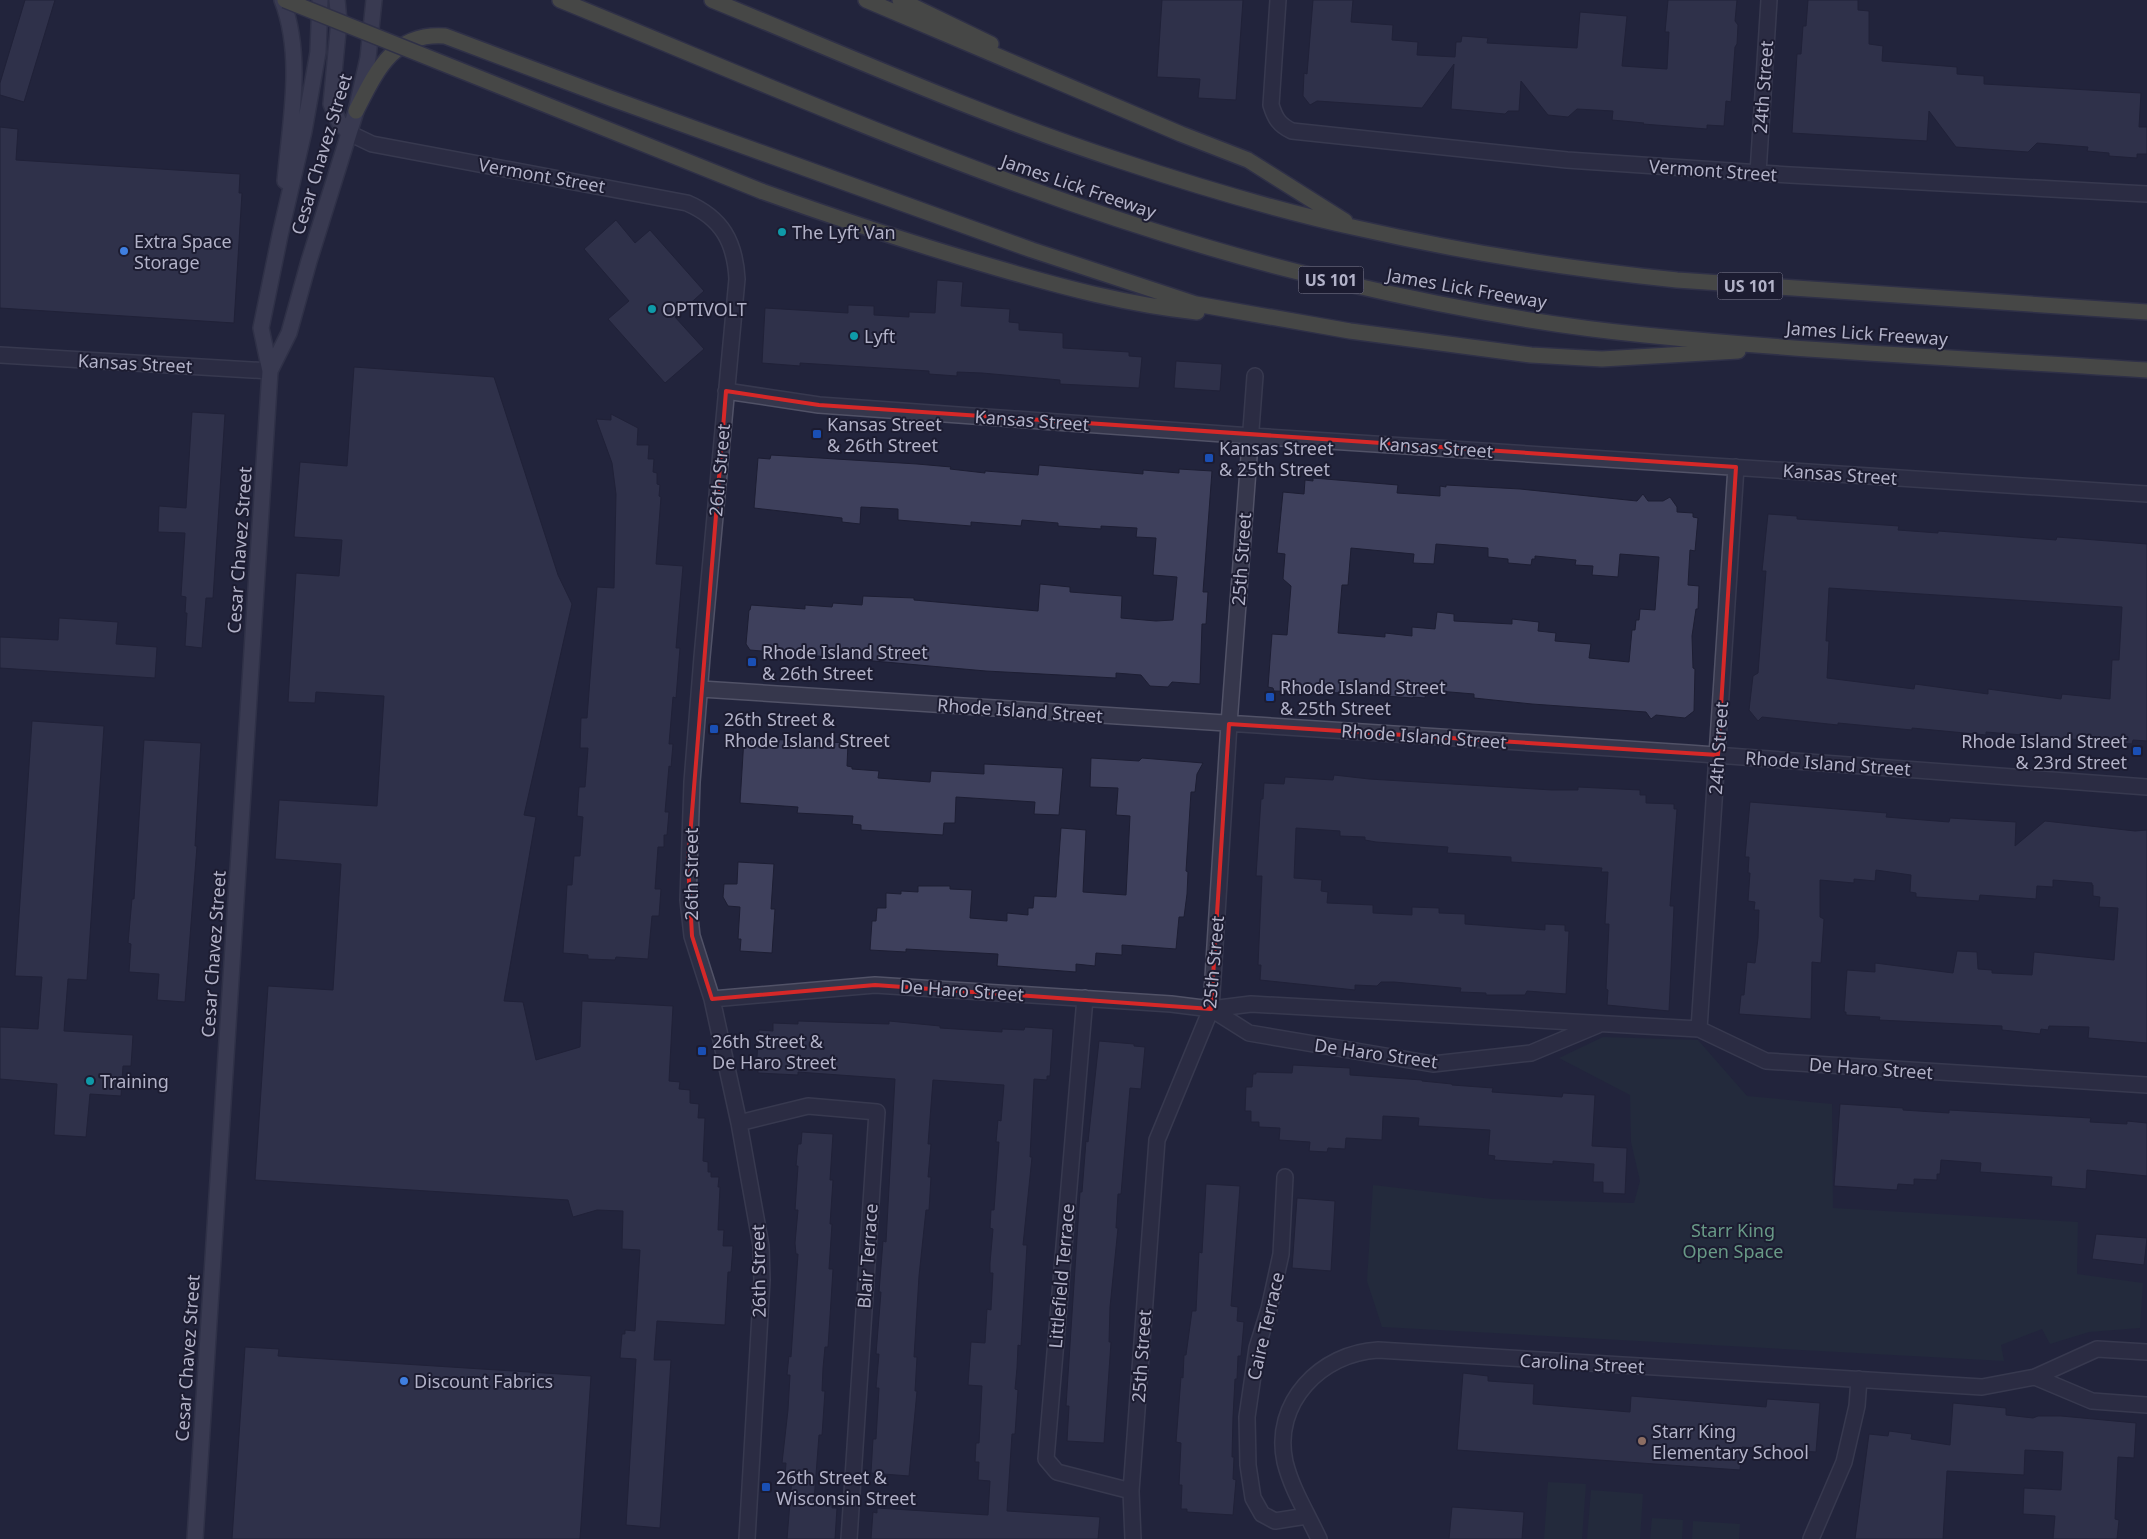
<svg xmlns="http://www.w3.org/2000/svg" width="2147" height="1539" font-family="'Noto Sans',sans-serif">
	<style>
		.green { fill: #24313d }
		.building { fill: #3e405c; stroke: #1d1e33; fill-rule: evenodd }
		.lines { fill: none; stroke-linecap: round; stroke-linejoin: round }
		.minor-casing { stroke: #515267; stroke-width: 18 }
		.major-casing { stroke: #3f4055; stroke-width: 18 }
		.highway-casing { stroke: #3e3f54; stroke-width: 18 }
		.minor { stroke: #36374c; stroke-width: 15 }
		.major { stroke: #54556c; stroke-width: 15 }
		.highway { stroke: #727253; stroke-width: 15 }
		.highway-bridge-casing { stroke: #3e3f54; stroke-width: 18; stroke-linecap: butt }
		.highway-bridge { stroke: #727253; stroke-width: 15 }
		.marked { fill: none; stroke: #d62828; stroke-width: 4; stroke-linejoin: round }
		.culture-dot { fill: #0f9aa8; stroke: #1c1c31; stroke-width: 2 }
		.shop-dot { fill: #3f7fe0; stroke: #1c1c31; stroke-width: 2 }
		.transit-dot { fill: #1a4fb4; stroke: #1c1c31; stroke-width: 2 }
		.education-dot { fill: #8d6e63; stroke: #1c1c31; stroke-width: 2 }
		.labels { text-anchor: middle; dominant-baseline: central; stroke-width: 4; stroke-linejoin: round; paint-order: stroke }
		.shield { fill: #1c1c31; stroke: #85859b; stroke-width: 1 }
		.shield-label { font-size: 16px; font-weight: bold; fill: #b2b2c8 }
		.street-label { font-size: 18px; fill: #b2b2c8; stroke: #1c1c31 }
		.poi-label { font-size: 18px; fill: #b2b2c8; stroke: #1c1c31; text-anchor: start }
		.park-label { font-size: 18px; fill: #689986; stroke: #1c1c31 }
	</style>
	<rect width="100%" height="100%" fill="#22243c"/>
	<!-- green -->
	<path class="green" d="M1603 1037 1698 1040 1747 1096 1832 1104 1833 1208 2078 1222 2077 1274 2143 1283 2140 1328 2089 1332 2050 1344 2042 1329 2001 1345 2004 1361 1382 1327 1367 1281 1373 1185 1492 1199 1634 1203 1640 1181 1631 1142 1630 1095 1559 1058Z
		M1548 1482 1586 1484 1582 1539H1544Z
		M1591 1490 1643 1494 1640 1539H1587Z
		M1652 1518 1683 1520 1682 1539H1650Z
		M1693 1521 1740 1524 1739 1539H1692Z"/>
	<!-- building -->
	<path class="building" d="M25 0H55L24 102 0 95V83Z
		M1162 0H1243L1236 100 1198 98 1200 79 1157 77Z
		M1313 0H1353L1351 22 1393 25 1392 40 1418 42 1417 55 1455 57 1456 42H1461L1462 36 1488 38 1487 43 1577 48 1580 12 1627 16 1622 66 1667 69 1669 32H1665L1668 0H1737L1735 21 1738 25 1737 44 1735 47 1731 102 1726 101 1724 126 1707 125V129L1643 124 1644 123 1612 120 1613 111 1577 109 1568 117 1548 115 1521 81 1519 111H1508L1505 114 1451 109 1454 64 1422 108 1317 101 1310 105 1303 96 1304 73 1307 74Z
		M1808 0H1858V10L1869 11V44L1883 46 1882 61 1957 67V74L1984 76V84L2141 93 2139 127H2147V154H2137V158L2109 156V153L2087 151 2088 147 2037 143 2028 152 1956 147 1929 111 1927 141 1792 133 1797 54H1801L1803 26H1806Z
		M0 127 18 129 16 160 240 174 239 193H242L234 323 0 308Z
		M616 220 635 243 650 230 704 291 675 317 704 349 665 383 608 319 629 301 584 249Z
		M937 280 963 282 961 306 1010 309 1009 322 1019 323V330L1063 333V348L1129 352V356L1142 357 1139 388 1060 384V380L982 373 957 372V376L929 374V371L800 363V366L762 363 765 308 848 313V305L874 306V315L909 317V312L935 313Z
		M1176 361 1222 364 1220 391 1174 388Z
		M354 367 494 377 558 575 572 604 524 815 536 817 504 1001 523 1002 536 1060 580 1047 582 1001 673 1006 669 1081 680 1082 679 1089 690 1090V1103L699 1104 698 1118H705L703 1161 708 1162V1172H711V1177H719L718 1187H720L718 1230H724L723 1246H733L731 1272H728L725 1325 657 1321 654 1360H671L660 1528 626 1525 636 1359 620 1358 622 1334H625V1330L635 1331 640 1250 622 1249 623 1211 597 1210 573 1217 568 1200 255 1180 268 986 333 990 341 864 275 859 279 800 377 806 384 696 316 692 315 703 288 702 296 573 339 576 342 540 294 537 300 462 347 466Z
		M192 412 225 414 213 598H206L202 648 185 646 187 613H185L186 597 181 596 185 533 158 532 159 506 186 508Z
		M611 414 638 428 637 445H649L648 459H654L653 472 657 473V484L660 485 659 496 661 497 656 564 683 566 676 648H680L676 698 673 697 669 744H673L671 767 669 766 665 812H669L667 835H664V847H658L655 889H661L659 916H652L648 959 616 957 615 960 588 959V955L563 953 567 885H572L574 856H580L583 817 577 816 579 787H585L588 748H580L581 718H587L597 587 614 588 616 494 612 463 596 419 611 420Z
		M771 455 917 464 951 467 950 469 985 473V471L1038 475 1039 465 1143 474V470L1179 473V469L1212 471 1203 592H1208L1206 624H1202L1200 684 1172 682 1168 687 1150 686 1141 675 1116 673V678L986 671 750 650 746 644 749 610H750L751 605 805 609V605L832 607 833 603 862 605 863 596 914 598V600L1038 611 1040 584 1070 587V592L1122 596 1121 618 1156 621 1173 620 1177 577 1153 575 1156 538 1136 537 1137 528 1101 526V529L1058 526V523L1022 520 1021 526 971 522V526L898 520V509L861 507 860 524 842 522V518L754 508 758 458 770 459Z
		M1313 478 1398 485 1397 493 1440 496V486L1446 487V485L1520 489 1637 501 1643 494 1648 501H1663L1670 497 1677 507V512L1693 513V517L1698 518 1695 551 1690 550 1688 585 1699 586 1698 609H1696L1692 636 1693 668 1695 669 1694 711 1685 718 1656 715 1651 719 1646 712 1532 704 1474 698V694L1426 690 1425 698 1413 697V698L1344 693 1274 691 1273 688 1268 687 1272 634 1287 635 1291 586 1283 579 1285 554 1277 553 1283 492 1304 494 1305 480 1313 481ZM1436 544 1488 548V557L1508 559V563L1531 565 1532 559H1535V556L1576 560 1575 565 1593 566 1592 575 1618 577 1620 554 1659 557 1655 610 1640 609 1639 620H1636L1635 630H1632L1629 662 1589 658 1591 644 1555 641 1556 633 1538 631 1539 622 1512 619V624L1454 621V614L1437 612 1435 629 1412 627V636L1385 633V637L1338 633 1342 585H1348L1351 548 1414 554 1413 563 1434 564Z
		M1768 514 1797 516V519L1899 526 1898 530 1938 533V531L2056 540 2057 537 2147 544V741L2133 740 2132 744 1986 732V735L1912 728V730L1838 723V725L1762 717 1758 721 1749 710 1753 676 1758 673 1766 571H1762ZM1829 588 2122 607 2119 660H2112L2110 699 2062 694 2061 699 1988 689V694L1915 684 1914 689 1827 678 1829 641H1826Z
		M59 618 118 622 116 644 157 647 155 678 0 668V637L58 640Z
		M32 721 104 726 87 980 68 979 64 1031 133 1035 131 1066H123L121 1096 90 1094 86 1137 54 1135 57 1084 0 1079V1027L38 1029 42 977 15 976Z
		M744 738 848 743 847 766 852 767V769L879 771 878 778 930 782 931 771 984 774V764L1063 768 1059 815 1034 814 1035 802 956 797 955 823H944L943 835 861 830V825L852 824 853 816 797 813 798 807 740 803Z
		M144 740 201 743 195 846H197L185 1002 157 1000 159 974 129 972 131 944 128 943 132 899H134Z
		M1091 758 1139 761 1142 758 1203 763 1197 774 1195 792H1191L1186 871 1188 872 1187 894 1184 917H1179L1176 949 1122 945V955L1096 953 1095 966 1076 964V972L997 966 998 954 906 949V952L870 950 872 921H876L877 908H886V893L901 894V891L918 892V886H950V889L972 890 970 918 1007 921V913L1028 915V908H1033L1034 896 1056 897 1061 828 1086 830 1083 892 1126 895 1130 816 1116 815 1118 788 1090 787Z
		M1334 775 1369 779 1552 790H1578V787L1640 790V795H1646V803L1674 804V809H1677L1670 906H1674L1669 1011 1607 1005 1608 990 1606 989 1609 924H1605L1608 872H1601L1602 868 1511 862V857L1447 853 1448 847 1376 842 1365 840V837L1340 836V831L1296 828 1294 878 1322 880 1321 891 1328 892 1327 903 1373 905V913L1412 915V907L1439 908V913L1465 914V924L1545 930V924L1565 925V931H1569L1566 994 1527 991 1525 995H1486V993L1460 992 1461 988 1394 982H1381L1377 986 1355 985V990L1260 980 1261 965H1258L1262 876H1256L1261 799H1263L1264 783 1284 784 1285 777 1333 780Z
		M1750 802 1887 813 1886 817 1949 822 1950 818 2016 822 2015 846 2045 821 2135 831 2147 830V1043L2088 1038 2089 1027 2049 1026 2048 1030 2041 1029 2040 1034 2002 1030V1026L1879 1020 1880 1017 1846 1015V1012H1844L1847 970 1875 972V963L1953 973 1957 951 1977 952 1978 969 1992 970V973L2032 975 2034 952 2114 960 2118 908 2099 907 2100 897 2093 896V885H2092V883L2053 880V887L2037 886 2036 899 1980 895 1979 901 1916 897V893L1910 892 1911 875 1876 870 1875 881 1854 879V883L1820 880V917L1824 919 1821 963 1812 962 1811 1019 1739 1014 1741 995H1744L1747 962 1755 963 1758 938 1759 910H1754L1755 902 1748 901 1750 873H1748L1749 857H1745Z
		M738 862 774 864 771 909H775L772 953 740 951 741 939H738L740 907 728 906 723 897 724 884H737Z
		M798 1021 889 1024V1021L940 1026V1028L1002 1032V1029L1024 1030 1025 1027 1053 1029 1050 1076H1047V1080L1034 1079 1030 1157H1032L1023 1245H1027L1021 1346 1018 1345 1017 1368 1015 1389 1018 1390 1015 1434H1012L1007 1511 1100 1517 1098 1539H871L873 1512 877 1513V1508L988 1515 990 1481 978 1480 979 1462H975L976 1443H979L982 1386 968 1385 971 1342 985 1343 987 1309 991 1310 993 1273H990V1263L993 1229 990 1228 991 1210H994L999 1142H996L998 1120 1001 1121 1004 1085 933 1080 928 1144H931L928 1177H931L929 1210H926L919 1276 914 1357H917L915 1391H917L909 1476 871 1473 873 1439H876L879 1388H876L879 1354H876L881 1292H879L883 1241 886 1242 895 1079 798 1072V1075L758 1073V1070H756L759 1030 773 1031V1023L798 1024Z
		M1099 1041 1134 1044V1046L1145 1047 1141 1089 1130 1088 1121 1194H1118L1116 1228H1118L1110 1307 1109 1342H1111L1104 1443 1067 1441 1069 1406H1066L1080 1192H1082L1086 1141 1088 1142Z
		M1293 1065 1350 1068V1075L1422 1080V1081L1452 1084V1085L1493 1088 1492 1092 1562 1097 1563 1093 1595 1095 1592 1146 1627 1148 1625 1194 1603 1193V1182H1593L1594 1164 1553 1161V1164L1494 1160 1495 1156 1488 1155 1490 1130 1418 1126 1419 1118 1383 1116 1382 1140 1346 1138 1345 1149 1328 1148 1327 1152 1309 1151 1310 1142 1279 1140 1280 1128 1259 1127V1122H1251V1111H1245L1246 1087H1252L1253 1074H1256V1072L1292 1073Z
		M1840 1104 1903 1108V1110L1949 1113V1110L2091 1118 2090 1122 2127 1124V1121L2147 1123V1176L2087 1170 2086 1189 2051 1186 2052 1177 1980 1172 1981 1163 1941 1160 1940 1174H1937V1180L1914 1179V1185L1898 1184 1897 1190 1834 1186Z
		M802 1132 833 1134 830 1180H833L830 1224H832L829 1269H833L831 1301 828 1347H825L823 1368 822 1391H825L822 1435H819L814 1501 832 1502V1508H837L835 1539H787L792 1478 785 1477 786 1463H782L788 1410 790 1375H787L788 1365 789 1356 791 1357 798 1254H796L795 1243 798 1210H795L798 1166H796L798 1144H801Z
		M1206 1184 1240 1186 1231 1306 1238 1307 1237 1321 1244 1322 1241 1356H1238L1237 1379H1235L1233 1417 1232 1457H1234L1233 1479 1236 1480 1233 1515 1187 1512V1509H1181L1182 1485H1179L1181 1443 1176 1442 1181 1377 1183 1378 1184 1355H1186L1192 1311H1196L1199 1252 1202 1253Z
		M1297 1198 1335 1201 1331 1271 1292 1268Z
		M2096 1234 2147 1238 2144 1265 2092 1259Z
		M245 1347 279 1349 278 1356 591 1376 580 1539H232Z
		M1463 1373 1488 1376V1381L1534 1384 1533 1404 1630 1412 1631 1396 1766 1407 1767 1399 1820 1403 1816 1452 1742 1447 1740 1470 1457 1450Z
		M1953 1403 2006 1408V1415L2033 1418 2038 1416H2061L2136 1423 2134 1458 2118 1457 2115 1519 2119 1520 2117 1539H2053L2055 1516 2023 1514 2024 1488 2061 1490 2063 1452 2025 1450 2024 1475 1947 1471 1943 1539H1855L1869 1434 1888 1436 1889 1431 1912 1434 1911 1439 1950 1445Z
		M1452 1507 1524 1512 1522 1539H1449Z"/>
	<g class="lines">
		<!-- minor casing -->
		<g class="minor-casing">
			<path id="minor" d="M1278 0 1271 105C1275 118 1279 125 1292 131L1567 160 1790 175 2147 194
				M349 133 372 144 687 203C722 218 735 242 737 279L702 657 692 782 688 900 692 936 712 999 739 1123 761 1246 762 1280 747 1539
				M1758 173 1769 0
				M0 355 270 371
				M726 391 819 405 1251 436 2147 494
				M701 689 1688 753 2147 787
				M1085 998 1046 1459 1057 1472 1131 1491
				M712 999 875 985 1171 1004 1211 1009 1251 1004 1699 1029 1766 1061 2147 1085
				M1211 1009 1249 1033 1433 1064 1531 1053 1598 1025
				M1699 1029 1736 467
				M739 1123 808 1106 877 1112 849 1539
				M1285 1177 1281 1254 1269 1309 1257 1348 1247 1417 1248 1465 1253 1498 1262 1514 1275 1521 1307 1516
				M2035 1377 2092 1401 2147 1405
				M1133 1539 1131 1491 1157 1140 1211 1009 1229 724 1255 376
				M1319 1539C1307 1513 1292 1490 1285 1462 1272 1403 1321 1353 1378 1350L1982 1387 2035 1377 2097 1349 2147 1352
				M1811 1539 1844 1462 1857 1406 1859 1379"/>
		</g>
		<!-- major casing -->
		<g class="major-casing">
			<path id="major" d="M282 0C304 56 290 123 285 181
				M337 0 339 21 331 104 339 122 349 133
				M270 371 289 333 309 261 356 111 368 58 374 0
				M195 1539 270 371 261 328 280 235 304 131 318 52 320 0"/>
		</g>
		<!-- highway casing -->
		<g class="highway-casing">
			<path id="highway" d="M560 0C817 105 1072 221 1344 283 1442 306 1543 325 1645 335 1811 352 1980 359 2147 370
				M712 0C846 55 980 115 1118 160 1196 186 1276 210 1357 228 1462 252 1570 269 1677 280L2147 312
				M866 0 1181 134 1248 160 1345 221
				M900 0 991 44
				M356 111C376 72 393 32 445 36L610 98 1032 250 1196 304 1350 331 1531 355 1602 359 1738 351
				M761 191C839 219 917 245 997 268 1062 287 1129 305 1197 312"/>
		</g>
		<!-- minor -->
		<use href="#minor" class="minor"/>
		<!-- major -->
		<use href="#major" class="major"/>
		<!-- highway -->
		<use href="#highway" class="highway"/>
		<!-- highway-bridge casing -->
		<g class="highway-bridge-casing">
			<path id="highway-bridge" d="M285 0 761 191"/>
		</g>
		<!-- highway-bridge -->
		<use href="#highway-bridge" class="highway-bridge"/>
	</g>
	<!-- marked area -->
	<path d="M0 0H2147V1539H0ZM726 391 819 405 1736 467 1718 755 1229 724 1211 1009 875 985 712 999 692 936 688 862Z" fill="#22243c" fill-opacity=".55" fill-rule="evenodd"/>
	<path class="marked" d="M726 391 819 405 1736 467 1718 755 1229 724 1211 1009 875 985 712 999 692 936 688 862Z"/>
	<!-- markers -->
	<g class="culture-dot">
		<circle cx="782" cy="232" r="5"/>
		<circle cx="652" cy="309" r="5"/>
		<circle cx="854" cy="336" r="5"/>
		<circle cx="90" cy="1081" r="5"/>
	</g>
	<g class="shop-dot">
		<circle cx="124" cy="251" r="5"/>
		<circle cx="404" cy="1381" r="5"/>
	</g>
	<g class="transit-dot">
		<rect x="812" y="429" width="10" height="10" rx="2.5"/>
		<rect x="1204" y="453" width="10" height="10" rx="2.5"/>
		<rect x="747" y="657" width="10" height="10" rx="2.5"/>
		<rect x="1265" y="692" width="10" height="10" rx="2.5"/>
		<rect x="709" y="724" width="10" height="10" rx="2.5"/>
		<rect x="2132" y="746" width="10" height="10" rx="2.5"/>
		<rect x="697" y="1046" width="10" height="10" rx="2.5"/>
		<rect x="761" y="1482" width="10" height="10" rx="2.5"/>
	</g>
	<circle class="education-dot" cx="1642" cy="1441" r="5"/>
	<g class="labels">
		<!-- shield labels -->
		<g class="shield">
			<rect x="1298.5" y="266.5" width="65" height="27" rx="4"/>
			<rect x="1717.5" y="272.5" width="65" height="27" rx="4"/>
		</g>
		<g class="shield-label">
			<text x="1331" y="280">US 101</text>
			<text x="1750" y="286">US 101</text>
		</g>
		<!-- street labels -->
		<g class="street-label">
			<text transform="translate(1763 87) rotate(-86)">24th Street</text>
			<text transform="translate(321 154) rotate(-73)">Cesar Chavez Street</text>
			<text transform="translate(1713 170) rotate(4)">Vermont Street</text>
			<text transform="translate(542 175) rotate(10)">Vermont Street</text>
			<text transform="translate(1079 186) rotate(19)">James Lick Freeway</text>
			<text transform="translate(1467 288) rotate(10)">James Lick Freeway</text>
			<text transform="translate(1867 333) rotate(4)">James Lick Freeway</text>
			<text transform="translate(135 363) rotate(3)">Kansas Street</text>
			<text transform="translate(1032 420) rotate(4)">Kansas Street</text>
			<text transform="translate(1436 447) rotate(4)">Kansas Street</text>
			<text transform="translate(719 470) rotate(-85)">26th Street</text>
			<text transform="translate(1840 474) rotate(4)">Kansas Street</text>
			<text transform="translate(239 550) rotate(-86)">Cesar Chavez Street</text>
			<text transform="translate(1241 559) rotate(-86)">25th Street</text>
			<text transform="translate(1020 710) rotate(4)">Rhode Island Street</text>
			<text transform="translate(1424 736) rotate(4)">Rhode Island Street</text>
			<text transform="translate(1718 748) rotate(-86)">24th Street</text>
			<text transform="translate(1828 763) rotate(4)">Rhode Island Street</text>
			<text transform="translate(691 874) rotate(-90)">26th Street</text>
			<text transform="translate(213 954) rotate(-86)">Cesar Chavez Street</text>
			<text transform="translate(1213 962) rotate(-85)">25th Street</text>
			<text transform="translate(962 990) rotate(4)">De Haro Street</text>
			<text transform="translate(1376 1053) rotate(8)">De Haro Street</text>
			<text transform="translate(1871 1068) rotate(4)">De Haro Street</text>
			<text transform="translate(867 1256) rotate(-86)">Blair Terrace</text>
			<text transform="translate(758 1271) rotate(-91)">26th Street</text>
			<text transform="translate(1061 1276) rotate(-85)">Littlefield Terrace</text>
			<text transform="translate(1265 1326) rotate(-77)">Caire Terrace</text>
			<text transform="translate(1141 1356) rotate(-86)">25th Street</text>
			<text transform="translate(187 1358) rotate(-86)">Cesar Chavez Street</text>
			<text transform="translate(1582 1363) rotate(3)">Carolina Street</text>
		</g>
		<!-- poi labels -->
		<g class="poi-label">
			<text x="792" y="232">The Lyft Van</text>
			<text x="134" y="241">Extra Space<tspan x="134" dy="21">Storage</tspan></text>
			<text x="662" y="309">OPTIVOLT</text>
			<text x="864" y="336">Lyft</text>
			<text x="827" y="424">Kansas Street<tspan x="827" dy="21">&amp; 26th Street</tspan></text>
			<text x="1219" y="448">Kansas Street<tspan x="1219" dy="21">&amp; 25th Street</tspan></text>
			<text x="762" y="652">Rhode Island Street<tspan x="762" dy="21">&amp; 26th Street</tspan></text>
			<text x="1280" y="687">Rhode Island Street<tspan x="1280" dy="21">&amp; 25th Street</tspan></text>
			<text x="724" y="719">26th Street &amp;<tspan x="724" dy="21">Rhode Island Street</tspan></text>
			<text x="2127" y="741" text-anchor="end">Rhode Island Street<tspan x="2127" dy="21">&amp; 23rd Street</tspan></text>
			<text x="712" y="1041">26th Street &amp;<tspan x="712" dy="21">De Haro Street</tspan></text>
			<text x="100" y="1081">Training</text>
			<text x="414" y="1381">Discount Fabrics</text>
			<text x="1652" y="1431">Starr King<tspan x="1652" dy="21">Elementary School</tspan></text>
			<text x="776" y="1477">26th Street &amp;<tspan x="776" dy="21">Wisconsin Street</tspan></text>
		</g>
		<!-- park labels -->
		<g class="park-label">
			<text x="1733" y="1230">Starr King<tspan x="1733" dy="21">Open Space</tspan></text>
		</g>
	</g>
</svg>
